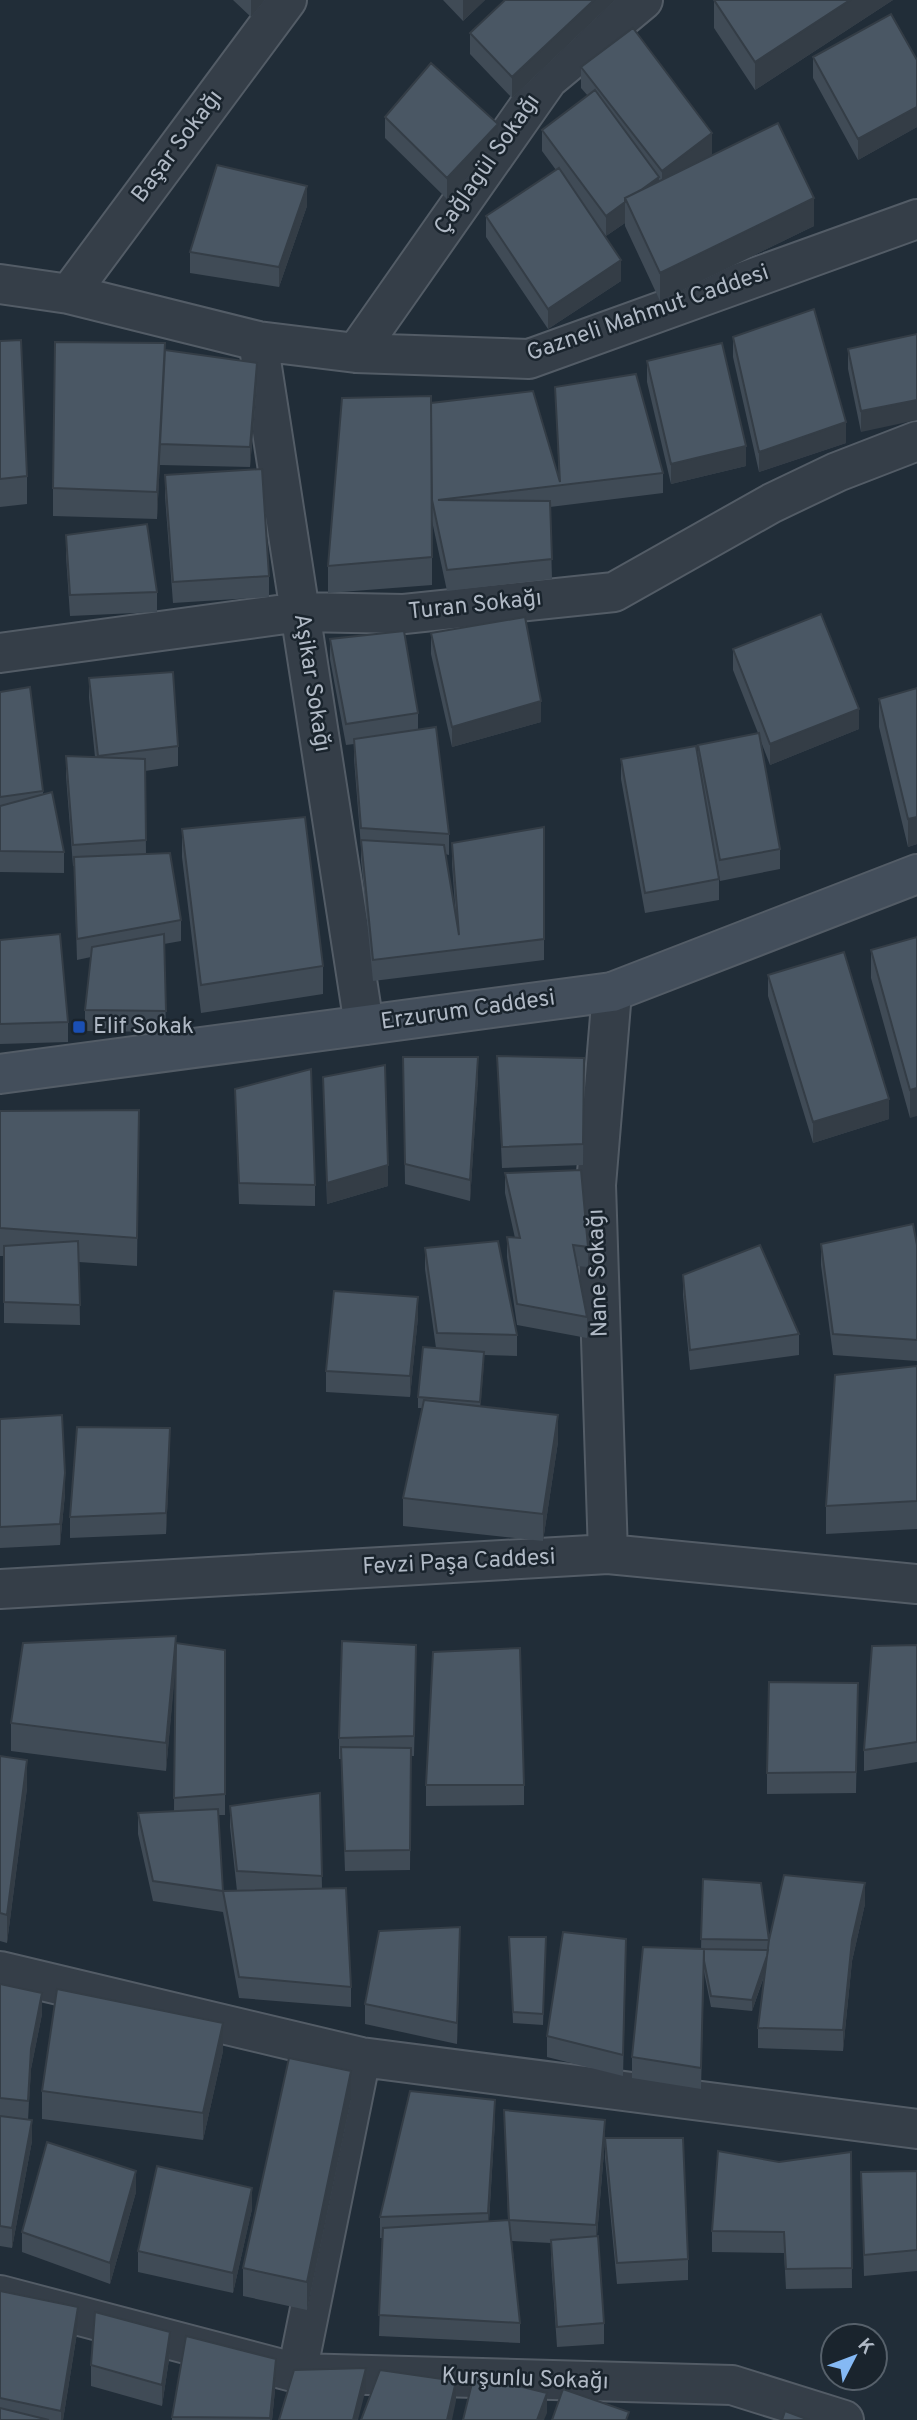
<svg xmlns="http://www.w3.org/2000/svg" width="917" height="2420" font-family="Overpass,sans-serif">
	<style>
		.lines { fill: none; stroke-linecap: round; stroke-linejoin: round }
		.street-casing { stroke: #535c66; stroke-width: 42 }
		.secondary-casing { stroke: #535c66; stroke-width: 42 }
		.street { stroke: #353e48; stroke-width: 38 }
		.secondary { stroke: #434e5b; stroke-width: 38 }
		.wall { fill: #404b56 }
		.shaded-wall { fill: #343d46 }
		.building { fill: #4a5764; stroke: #343d46; stroke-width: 2 }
		.transit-dot { fill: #1a4fb4; stroke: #1a242d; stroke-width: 2.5 }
		.labels { text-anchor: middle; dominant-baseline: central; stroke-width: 5; stroke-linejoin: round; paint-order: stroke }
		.street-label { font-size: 23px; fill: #b0b9c5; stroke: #1a242d }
		.poi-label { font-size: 23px; fill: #b0b9c5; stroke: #1a242d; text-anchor: start }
	</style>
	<rect width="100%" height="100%" fill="#212d38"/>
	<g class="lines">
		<!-- street casing -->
		<g class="street-casing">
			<path id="street" d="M0 284 69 294 258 341 356 353 529 359 917 219
				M69 294 287 0
				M258 341 364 1025
				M356 353 548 79 643 0
				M0 653 300 612 404 614 614 592 772 503 837 472 917 441
				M608 1554 596 1185 612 992
				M0 1589 608 1554 917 1584
				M0 1971 361 2057 917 2129
				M0 2295 297 2373 732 2385 844 2420
				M297 2373 361 2057"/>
		</g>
		<!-- secondary casing -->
		<g class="secondary-casing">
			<path id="secondary" d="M0 1074 612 992 917 874"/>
		</g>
		<!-- street -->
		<use href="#street" class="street"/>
		<!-- secondary -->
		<use href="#secondary" class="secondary"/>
	</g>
	<!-- wall -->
	<path class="wall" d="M233 0H265L251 17Z
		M443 0H485L463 21Z
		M615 0 512 98 470 54V33Z
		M714 0H893L755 90 714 28Z
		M813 57 917 60V127L858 160 813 78Z
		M581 67 712 154 705 159 814 226 660 301 625 226V223L606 236 594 221 621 281 548 329 486 237V216L556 170 542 151V130L588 96 581 88Z
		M385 117 498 145 447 199 385 138Z
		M307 206 279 287 190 273V252Z
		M917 334 861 432 848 369V349Z
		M733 337 846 443 759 472 733 357Z
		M0 341 27 476V504L0 507Z
		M165 350 257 384 250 467 160 465V460L157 519 53 516V488Z
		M647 361 746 466 671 484 647 382Z
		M555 387 663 473V493L550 507 552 579 447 591 432 521V585L328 593V566L431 403 559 479Z
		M165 475 269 576V597L173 603 165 496Z
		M66 535 157 592V612L70 616 66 556Z
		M431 633 541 722 452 747 431 654Z
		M330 639 418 713V729L449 834V855L445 854 456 920 452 864V843L544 827V960L373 981 361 860V847L354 759V744L346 745 330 659Z
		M733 649 859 729 770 765 760 739 780 849V869L720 881 714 847 719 879V900L645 913 621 779V759L698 756V745L758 733 733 670Z
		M89 678 178 746V766L145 771 146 854 181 920V941L164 944 166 1032 85 1031V1010L91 957 77 960 74 866H73L66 776V756L95 757 89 698Z
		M917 688V844L908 847 879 727V699Z
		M0 692 43 791V795L64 852V873L0 872Z
		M182 829 323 966V994L201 1013 182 857Z
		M917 937 910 1118 871 978V950Z
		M0 940 68 1022V1042L0 1044Z
		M768 975 889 1119 813 1143 768 996Z
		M497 1056 584 1058 583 1165 502 1168Z
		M403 1057 478 1078 470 1201 405 1184Z
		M323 1077 388 1186 327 1204Z
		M235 1089 315 1185V1206L239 1204Z
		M139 1110 137 1266 79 1262 80 1325 4 1323V1256H0V1111Z
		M505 1173 588 1247V1267L577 1266 587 1317V1338L517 1325 507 1257V1237L515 1238 505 1193Z
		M821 1244 917 1245V1361L833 1355 821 1265Z
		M425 1248 517 1335V1356L484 1355 480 1406 558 1442 543 1541 403 1526V1498L422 1408H418V1397L436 1348 425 1269Z
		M683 1275 799 1334V1355L690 1370 683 1295Z
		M418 1317 410 1397 326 1392V1371Z
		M917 1366V1529L826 1534V1506Z
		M0 1419 65 1494 60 1545 0 1548Z
		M170 1449 166 1534 70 1538V1517Z
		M176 1643 225 1650V1815H218L223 1891H237L230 1827V1806L320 1793 322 1889 351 1987V2007L239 1998 223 1912 153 1901 138 1834V1813L174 1811 175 1668 166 1771 11 1751V1723Z
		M917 1645V1762L864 1771V1750Z
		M416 1666 414 1756H411L410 1870 345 1871 341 1759H339V1738Z
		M858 1683 856 1793 767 1794V1773Z
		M0 1756 27 1788 7 1943 0 1941Z
		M426 1785H524V1805L426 1806Z
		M703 1879 769 1940 865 1904 852 1961 843 2051 758 2048V2028L765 1974 752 2011 711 2007 704 1972 701 2089 632 2078V2057L701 1949Z
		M509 1937H546L543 2025 513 2023Z
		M460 1948 457 2044 365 2024V2004Z
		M626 1960 623 2076 547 2057V2036Z
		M0 1984 42 2014 31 2069 28 2120 32 2141 12 2248 0 2246Z
		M223 2051 203 2140 42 2119V2091Z
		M351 2099 307 2310 243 2296V2268Z
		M504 2110 605 2140 597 2236 604 2323V2344L557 2347 551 2260V2243L512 2241 520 2323V2343L379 2336 382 2238H380V2217L495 2121 489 2222 508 2220Z
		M605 2138 688 2259V2280L617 2284 605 2158Z
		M851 2152 852 2288 786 2289 784 2253 712 2252V2231L779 2162Z
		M917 2171V2271L864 2276 861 2172Z
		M136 2192 110 2284 22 2252V2232Z
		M252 2209 233 2293 138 2272V2251Z
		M0 2291 78 2327 63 2420H0Z
		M170 2353 162 2406 91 2386V2365Z
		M276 2380 272 2420H172V2417Z"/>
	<!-- shaded-wall -->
	<path class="shaded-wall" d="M251 0H265L251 17Z
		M463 0H485L463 21Z
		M594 0H615L512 98V77Z
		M850 0H893L755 90V62Z
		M917 107V127L858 160V139Z
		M498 124V145L447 199V178Z
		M712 133V154L662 192V171Z
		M659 177V198L626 201Z
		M307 186V206L279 287V267Z
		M814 198V226L660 301V273Z
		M625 202V223L606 236V216Z
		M621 260V281L548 329V309Z
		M165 343 160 460 157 519V492Z
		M257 363V384L250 467V447Z
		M917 400V420L861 432V411Z
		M846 422V443L759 472V452Z
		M746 446V466L671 484V464Z
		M541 701V722L452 747V727Z
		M859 709V729L770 765V744Z
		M917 817V844L908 847V819Z
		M478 1057V1078L470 1201V1180Z
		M917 1088V1116L910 1118V1090Z
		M889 1099V1119L813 1143V1122Z
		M388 1165V1186L327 1204V1183Z
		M418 1297V1317L410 1397V1376Z
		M484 1352V1364L480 1413V1402Z
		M558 1415V1442L543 1541V1514Z
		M170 1428V1449L166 1534V1513Z
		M65 1473V1494L60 1545V1524Z
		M176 1636V1664L166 1771V1743Z
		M27 1760V1788L7 1943V1915Z
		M865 1883V1904L852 1961 843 2051V2030L852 1940Z
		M460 1927V1948L457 2044V2023Z
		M769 1950V1961L752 2011V2000Z
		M42 1993V2014L31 2069 28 2121 31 2049Z
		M223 2023V2051L203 2140V2113Z
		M351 2071V2099L307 2310V2282Z
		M495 2100V2121L488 2234V2213Z
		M32 2120V2141L12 2248V2228Z
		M605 2120V2140L596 2246V2225Z
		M136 2171V2192L110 2284V2263Z
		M252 2188V2209L233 2293V2273Z
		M78 2307V2327L63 2420H61V2411Z
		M170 2332V2353L162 2406V2385Z
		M276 2359V2380L272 2420H270Z
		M366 2368V2389L358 2420H353Z
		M456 2381V2401L452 2420H447Z
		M547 2393V2413L544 2420H537Z"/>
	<!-- building -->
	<path class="building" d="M505 0H594L512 77 470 33Z
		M714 0H850L755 62Z
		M891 14 917 60V107L858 139 813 57Z
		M633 28 712 133 662 171 581 67Z
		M431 63 498 124 447 178 385 117Z
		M595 90 659 177 641 190 625 198V202L606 216 542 130Z
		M778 123 814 198 660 273 625 198Z
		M217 165 307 186 279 267 190 252Z
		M559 168 621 260 548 309 486 216Z
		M814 309 846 422 759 452 733 337Z
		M917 334V400L861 411 848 349Z
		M21 340 27 476 0 479V341Z
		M55 342 165 343 157 492 53 488Z
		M722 343 746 446 671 464 647 361Z
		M165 350 257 363 250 447 160 444Z
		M636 374 663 473 438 500 550 501 552 559 447 570 432 500 431 403 533 391 560 482 555 387Z
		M431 396 432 557 328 566 342 398Z
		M262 469 269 576 173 582 165 475Z
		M147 524 157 592 70 595 66 535Z
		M821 614 859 709 770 744 733 649Z
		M525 617 541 701 452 727 431 633Z
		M404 631 418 713 346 724 330 639Z
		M173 672 178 746 98 756 89 678Z
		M30 687 43 791 0 797V692Z
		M917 688V817L908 819 879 699Z
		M436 727 449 834 361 828 354 739Z
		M759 733 780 849 720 860 698 745Z
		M696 746 719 879 645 893 621 759Z
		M66 756 145 759 146 840 73 845Z
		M52 792 64 852 0 851V806Z
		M305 817 323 966 201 985 182 829Z
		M544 827V939L373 960 361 840 444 845 459 935 452 843Z
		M170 853 181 920 77 939 74 857Z
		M60 934 68 1022 0 1024V940Z
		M164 934 166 1011 85 1010 92 947Z
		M917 937V1088L910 1090 871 950Z
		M844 952 889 1099 813 1122 768 975Z
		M497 1056 584 1058 583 1144 502 1147Z
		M403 1057H478L470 1180 405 1164Z
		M385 1065 388 1165 327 1183 323 1077Z
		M311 1069 315 1185 239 1183 235 1089Z
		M139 1110 137 1238 0 1228V1111Z
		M581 1170 588 1247 573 1245 587 1317 517 1304 507 1237 520 1238 505 1173Z
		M913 1224 917 1245V1340L833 1334 821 1244Z
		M78 1241 80 1305 4 1302V1246Z
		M498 1241 517 1335 437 1333 425 1248Z
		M760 1245 799 1334 690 1350 683 1275Z
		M334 1291 418 1297 410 1376 326 1371Z
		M423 1347 484 1352 480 1402 418 1397Z
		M917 1366V1501L826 1506 835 1375Z
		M424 1400 558 1415 543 1514 403 1498Z
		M62 1415 65 1473 60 1524 0 1527V1419Z
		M77 1427 170 1428 166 1513 70 1517Z
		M176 1636 166 1743 11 1723 23 1643Z
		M342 1641 416 1645 414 1736 339 1738Z
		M176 1643 225 1650V1794L174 1798Z
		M917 1645V1742L864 1750 872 1646Z
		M520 1648 524 1785H426L433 1652Z
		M769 1682 858 1683 856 1772 767 1773Z
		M341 1747 411 1748 410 1850 345 1851Z
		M0 1756 27 1760 7 1915 0 1913Z
		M320 1793 322 1876 237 1871 230 1806Z
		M218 1809 223 1891 153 1881 138 1813Z
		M784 1875 865 1883 852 1940 843 2030 758 2028 769 1940 701 1939 703 1879 761 1883 769 1940Z
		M346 1888 351 1987 239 1977 223 1891Z
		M460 1927 457 2023 365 2004 379 1931Z
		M563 1932 626 1939 623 2055 547 2036Z
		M509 1937H546L543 2014 513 2012Z
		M643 1947 704 1949 701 2068 632 2057Z
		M701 1949 768 1950 767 1956 752 2000 711 1996 704 1961V1949Z
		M0 1984 42 1993 31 2049 28 2101 0 2098Z
		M57 1989 223 2023 203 2113 42 2091Z
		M289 2058 351 2071 307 2282 243 2268Z
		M410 2091 495 2100 488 2213 380 2217Z
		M504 2110 605 2120 596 2225 509 2220Z
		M0 2116 32 2120 12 2228 0 2226Z
		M605 2138H683L688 2259 617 2263Z
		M47 2142 136 2171 110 2263 22 2232Z
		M718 2151 779 2162 851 2152 852 2268 786 2269 784 2232 712 2231Z
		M157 2166 252 2188 233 2273 138 2251Z
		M917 2171V2250L864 2255 861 2172Z
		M509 2220 520 2323 379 2315 383 2228Z
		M598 2236 604 2323 557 2327 551 2240Z
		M0 2291 78 2307 61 2411 0 2398Z
		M95 2312 170 2332 162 2385 91 2365Z
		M186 2336 276 2359 270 2418 172 2417Z
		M366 2368 353 2420H279L294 2370Z
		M380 2370 456 2381 447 2420H361Z
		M474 2375 547 2393 537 2420H463Z
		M563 2389 629 2412 626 2420H552Z
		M0 2408 49 2420H0Z
		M785 2411 809 2420H782Z"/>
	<!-- markers -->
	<rect class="transit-dot" x="72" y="1020" width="14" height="14" rx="3.5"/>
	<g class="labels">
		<!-- street labels -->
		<g class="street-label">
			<text transform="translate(178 147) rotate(-53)">Başar Sokağı</text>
			<text transform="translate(488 165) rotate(-55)">Çağlagül Sokağı</text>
			<text transform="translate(648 314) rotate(-19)">Gazneli Mahmut Caddesi</text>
			<text transform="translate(475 606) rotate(-6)">Turan Sokağı</text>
			<text transform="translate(311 683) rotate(81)">Aşikar Sokağı</text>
			<text transform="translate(468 1011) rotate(-8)">Erzurum Caddesi</text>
			<text transform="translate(599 1273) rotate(-92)">Nane Sokağı</text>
			<text transform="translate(459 1563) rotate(-3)">Fevzi Paşa Caddesi</text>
			<text transform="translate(525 2380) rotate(2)">Kurşunlu Sokağı</text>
		</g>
		<!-- poi labels -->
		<g class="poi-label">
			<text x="93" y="1027">Elif Sokak</text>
		</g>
	</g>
	<!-- north arrow -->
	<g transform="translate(854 2357) rotate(48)"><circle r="33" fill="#1a242d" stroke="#56606a" stroke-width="2"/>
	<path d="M0-5L12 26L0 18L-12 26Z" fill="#85b9f4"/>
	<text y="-10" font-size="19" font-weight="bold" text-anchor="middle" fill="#b0b9c5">K</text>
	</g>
</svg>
